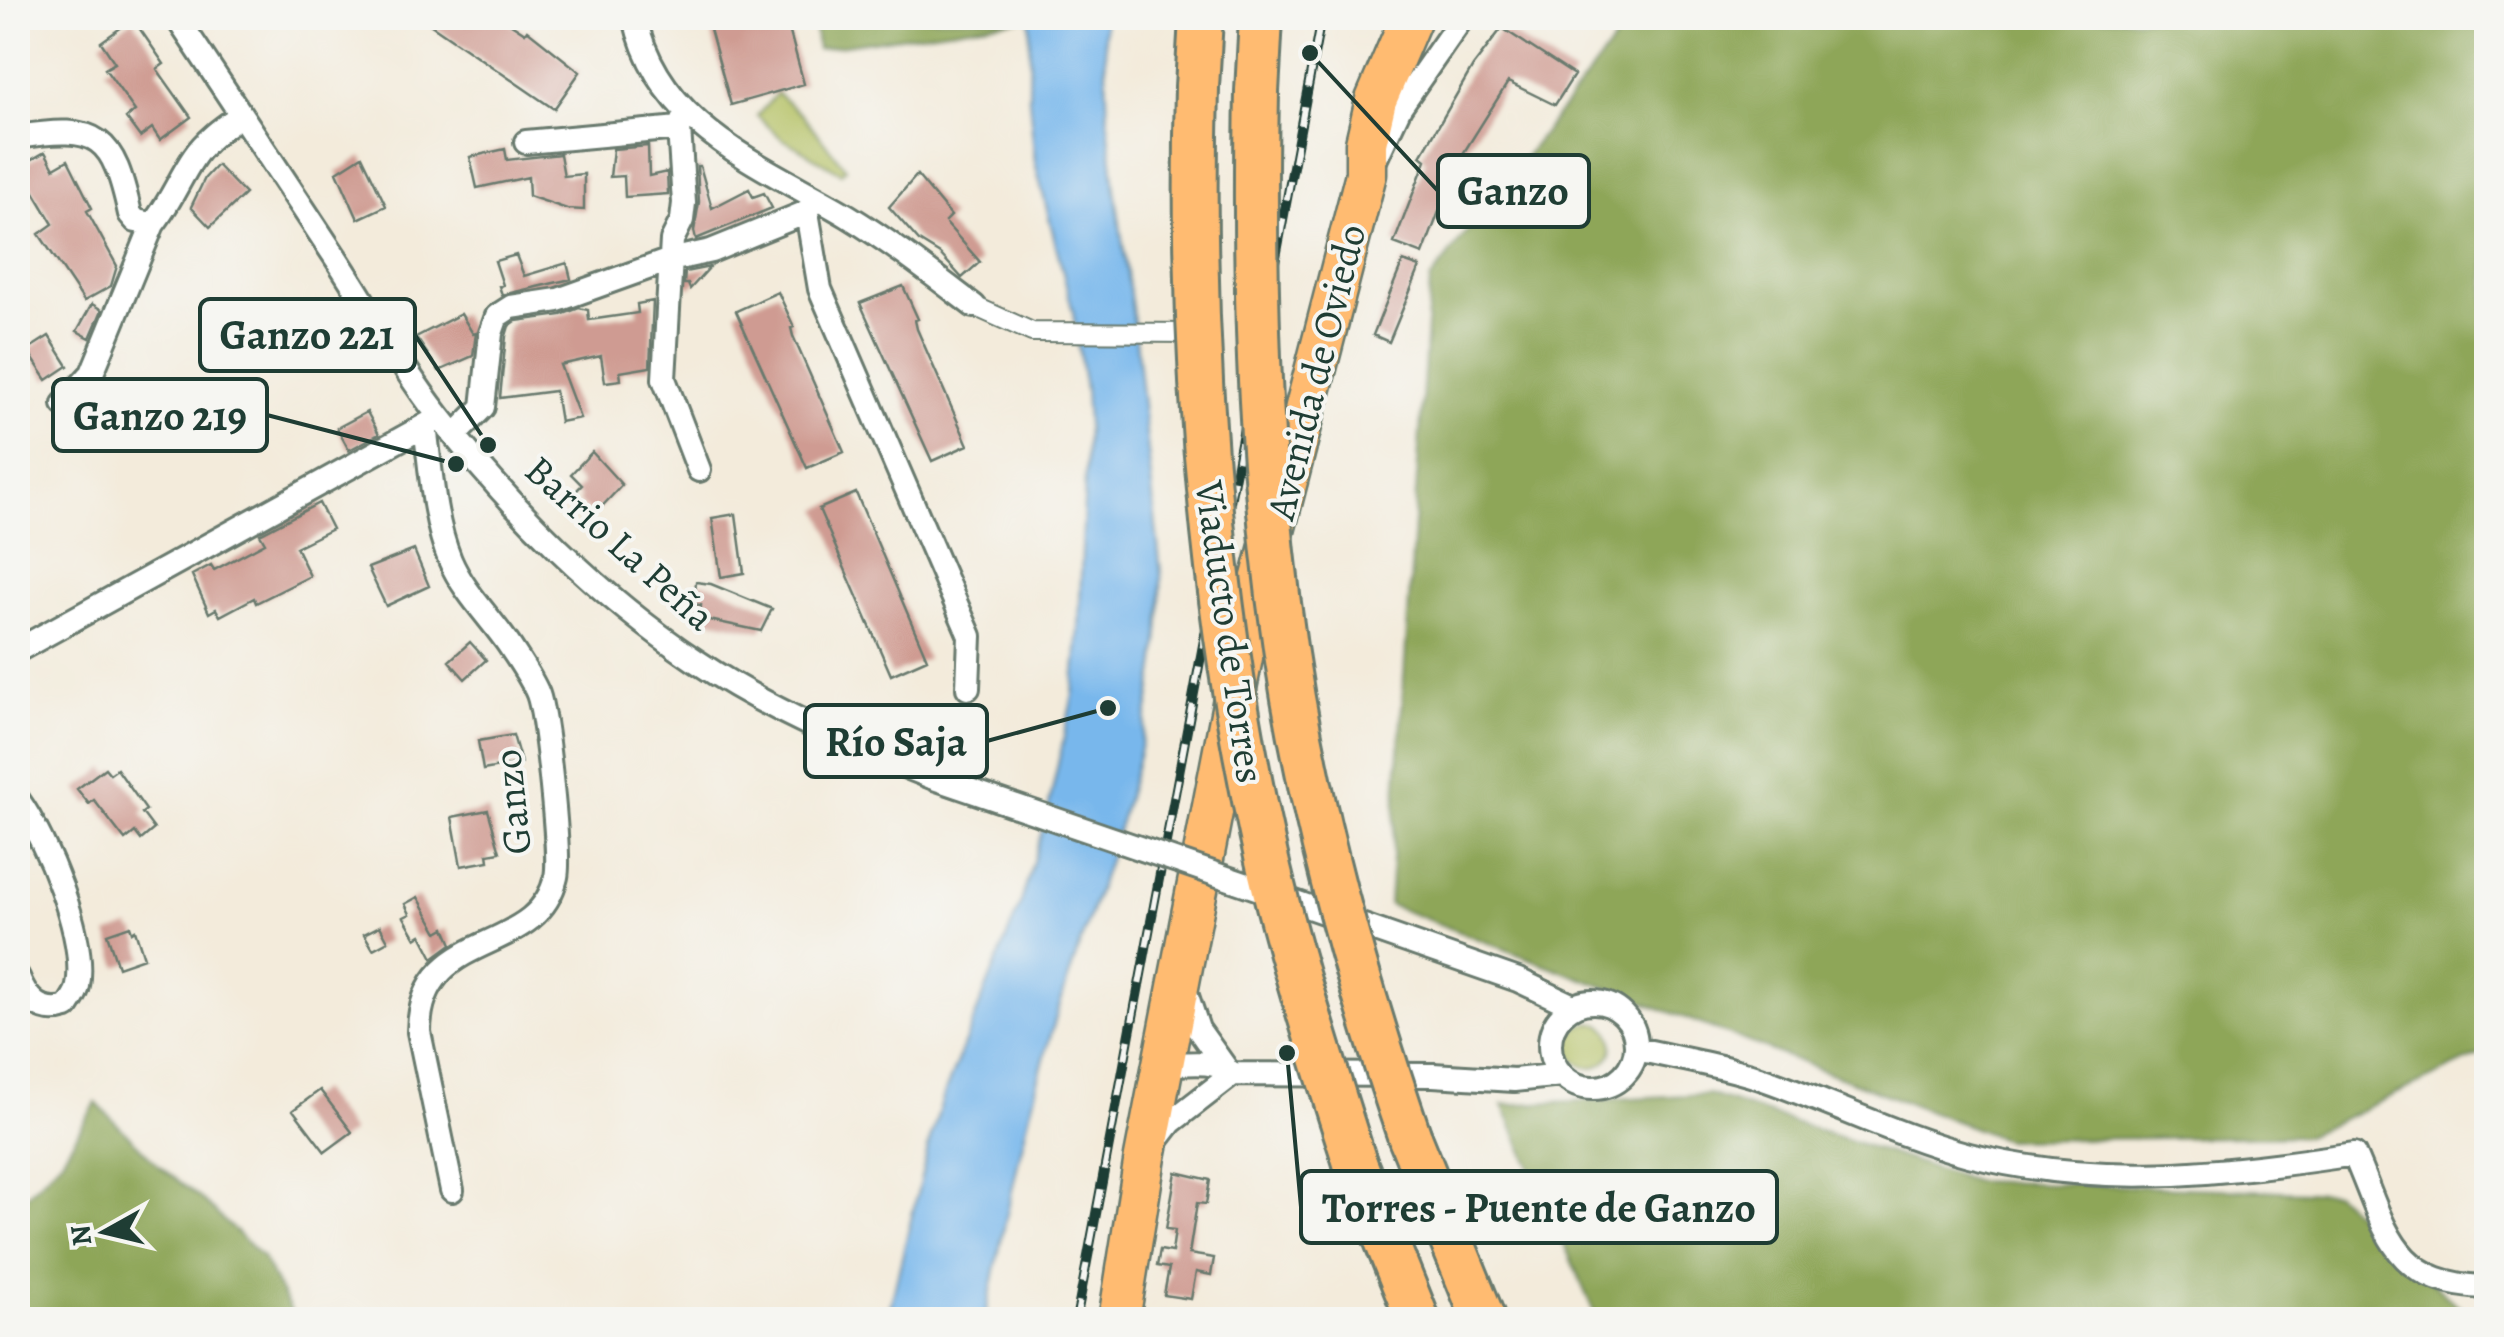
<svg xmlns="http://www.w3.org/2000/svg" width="2504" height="1337" font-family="Alegreya,serif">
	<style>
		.green { fill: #b3c062; stroke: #697e4b; stroke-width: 2.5 }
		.forest { fill: #8ea658; stroke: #567246; stroke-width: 2.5 }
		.water { fill: #78b7ec; stroke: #4c7a90; stroke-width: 2.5 }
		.building { fill: #cf9b92 }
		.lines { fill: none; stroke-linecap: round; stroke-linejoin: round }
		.pedestrian-casing { stroke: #697a6e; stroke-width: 22 }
		.minor-casing { stroke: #697a6e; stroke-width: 28 }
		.trunk-casing { stroke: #697a6e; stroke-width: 45 }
		.motorway-casing { stroke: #697a6e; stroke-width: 48 }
		.pedestrian { stroke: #fff; stroke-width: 18 }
		.minor { stroke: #fff; stroke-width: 22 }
		.trunk { stroke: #ffbb71; stroke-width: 40 }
		.motorway { stroke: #ffbb71; stroke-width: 42 }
		.rail-casing { stroke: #1f3d34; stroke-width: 10 }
		.rail { stroke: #f6f6f2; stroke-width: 6; stroke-dasharray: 19; stroke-linecap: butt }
		.minor-bridge-casing { stroke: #697a6e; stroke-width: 28; stroke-linecap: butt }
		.motorway-bridge-casing { stroke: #697a6e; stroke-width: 48; stroke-linecap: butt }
		.minor-bridge { stroke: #fff; stroke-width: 22 }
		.motorway-bridge { stroke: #ffbb71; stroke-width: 42 }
		.labels { text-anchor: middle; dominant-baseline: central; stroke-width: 8; stroke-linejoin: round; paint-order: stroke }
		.street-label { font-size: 40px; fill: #1f3d34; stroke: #f6f6f2 }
		.leader { fill: none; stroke: #1f3d34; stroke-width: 4 }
		.callout-dot { fill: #1f3d34; stroke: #f6f6f2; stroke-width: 4 }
		.callout { fill: #f6f6f2; stroke: #1f3d34; stroke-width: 4 }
		.callout-label { font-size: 42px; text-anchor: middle; font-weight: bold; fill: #1f3d34 }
	</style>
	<rect width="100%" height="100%" fill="#f6f6f2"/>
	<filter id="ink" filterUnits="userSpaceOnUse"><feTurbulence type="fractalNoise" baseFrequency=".01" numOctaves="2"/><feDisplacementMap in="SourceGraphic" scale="20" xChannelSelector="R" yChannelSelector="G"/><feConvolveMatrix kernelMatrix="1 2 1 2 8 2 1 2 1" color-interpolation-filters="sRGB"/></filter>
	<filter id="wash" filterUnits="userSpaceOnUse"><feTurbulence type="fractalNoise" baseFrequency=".0048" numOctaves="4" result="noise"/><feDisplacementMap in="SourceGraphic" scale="40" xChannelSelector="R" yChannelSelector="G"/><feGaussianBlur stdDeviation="2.25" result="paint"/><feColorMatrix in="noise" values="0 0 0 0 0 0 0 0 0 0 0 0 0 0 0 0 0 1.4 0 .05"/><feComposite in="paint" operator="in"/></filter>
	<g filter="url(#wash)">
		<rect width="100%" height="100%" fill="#f3ebdb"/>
		<!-- green -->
		<path class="green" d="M777 93 802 115 846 168 841 173 781 138 757 116Z
			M1569 1045a22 22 0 1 1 44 0a22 22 0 1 1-44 0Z"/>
		<!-- forest -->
		<path class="forest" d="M814 18H1029L817 49Z
			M1632 18H2486V1052L2306 1136 2005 1140 1389 905 1430 280Z
			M1708 1094 1974 1181 2335 1193 2466 1313 2459 1320 1597 1319 1503 1105Z
			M96 1103 159 1166 200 1198 262 1257 295 1319H18V1204L62 1159Z"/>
		<!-- water -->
		<path class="water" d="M1030 18H1104L1108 123 1115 189 1135 330 1161 573C1164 722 1106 862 1061 1001 1028 1105 1007 1213 985 1319L887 1320 930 1140 945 1092 1021 902 1047 814 1073 695 1079 629 1087 424 1085 389 1073 312 1035 162 1029 99Z"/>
		<g id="blocks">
			<!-- building -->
			<path class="building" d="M421 18H502L525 33 527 30 580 72 554 109Z
				M707 18H786L804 84 731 105Z
				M133 19 164 64 157 69 191 117 160 140 152 128 140 137 126 118 135 111 105 69 115 63 101 42Z
				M1502 28 1574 75 1555 105 1508 82 1444 184 1449 185 1423 254 1394 243 1426 160 1421 156 1473 66Z
				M648 146 649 176 667 172 668 194 625 197 624 176 610 177 613 149Z
				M505 149 507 160 560 154 564 176 584 174V210L567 209 529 196 528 177 477 188 470 157Z
				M45 152 54 168 68 160 92 208 87 211 117 266 111 286 84 301 39 234 53 224 19 167Z
				M362 156 386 206 358 219 337 172Z
				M217 165 245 194 210 227 191 207 205 178Z
				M697 166H700L712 208 749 189 753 197 764 193 772 208 696 239 694 231 699 202Z
				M917 175 951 216 945 222 980 262 962 278 940 254 919 241 889 207Z
				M516 255 524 276 567 263 571 279 502 295 499 286 503 285 495 261Z
				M1403 261 1420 267 1389 342 1373 335Z
				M710 267 690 289 688 284H684L685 272Z
				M903 286 918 319 915 320 917 329 968 445 932 461 860 303Z
				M778 292 794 327 791 328 793 336 844 452 807 468 736 311Z
				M653 301 650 367 620 372 621 380 605 382 601 356 560 365 580 418 560 422 555 391 500 398 506 336 509 326 516 321 561 315 579 308 588 310 589 320 638 313 637 304Z
				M92 304 102 310 90 338 77 331Z
				M461 314 473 334 476 333 473 356 439 371 416 337Z
				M49 336 68 366 47 380 27 350Z
				M367 412 379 434 349 450 337 428Z
				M592 452 622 485 593 516 578 501 581 498 575 492 582 485 571 474Z
				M856 493 927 659 891 675 819 509Z
				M319 503 332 529 296 547 310 576 256 603 254 598 220 616 216 609 209 613 192 575 211 565 214 570 265 543 260 534Z
				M736 514 744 573 721 577 712 518Z
				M414 550 429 586 386 606 368 568Z
				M696 582 711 584 772 609 761 631 700 618 701 605 694 604Z
				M470 642 486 660 465 679 449 661Z
				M513 735 521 763 483 770 478 741Z
				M105 768 110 774 117 769 146 810 142 813 154 829 141 840 135 832 125 840 94 800 89 804 77 789Z
				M488 810 500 852 488 854 489 861 461 866 452 817Z
				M418 897 438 932 445 928 452 944 433 958 421 935 416 938 404 917 410 914 405 904Z
				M130 926 132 932 135 930 144 958 118 967 107 934Z
				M380 926 388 941 373 949 364 934Z
				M320 1090 352 1132 325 1152 293 1110Z
				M1176 1172 1210 1180 1206 1204 1197 1203 1189 1254 1214 1258 1211 1275 1196 1272 1191 1299 1164 1295 1169 1268 1157 1266 1160 1250 1172 1252 1175 1230 1166 1229Z"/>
		</g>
	</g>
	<g filter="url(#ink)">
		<use href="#blocks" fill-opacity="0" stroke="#697a6e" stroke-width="2.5"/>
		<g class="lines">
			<!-- pedestrian casing -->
			<g class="pedestrian-casing">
				<path id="pedestrian" d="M974 306 1032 332 1198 333"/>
			</g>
			<!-- minor casing -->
			<g class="minor-casing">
				<path id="minor" d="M177 18C230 98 283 177 336 258 370 310 401 367 439 416 511 509 599 596 696 661 769 710 853 746 934 778
					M635 18C659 128 761 164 848 216 892 243 933 275 974 306
					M685 114 679 128 684 203 682 220 672 240 664 379 699 470
					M18 137C99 124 113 136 130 214L136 221 153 224C170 203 179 179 194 157 206 139 224 127 241 115
					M526 142 679 128
					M1376 158 1400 107 1462 18
					M807 212 820 289 970 636 968 688
					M64 404 92 373 153 224
					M425 426C431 469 433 519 450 560 464 593 492 619 511 648 520 662 532 679 538 694 546 716 561 856 556 877 537 960 420 925 419 1032L452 1190
					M455 435 483 407 491 333 497 316 511 307 558 300 670 260 711 251 807 212 816 198
					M18 650 437 419
					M18 800C46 839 87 937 78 986 77 993 71 1001 67 1007 41 1015 27 1000 18 977
					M1292 901 1518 980 1573 1006
					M1184 987 1198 1029 1225 1067
					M1550 1045a43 43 0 1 1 86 0a43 43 0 1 1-86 0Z
					M1637 1049C1680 1059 1727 1066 1769 1081 1836 1105 1901 1137 1969 1155 2100 1188 2222 1174 2354 1154 2387 1229 2390 1284 2486 1287
					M1162 1065C1186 1064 1214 1058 1233 1074L1433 1075 1514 1080 1562 1075
					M1154 1144 1171 1122 1233 1074"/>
			</g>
			<!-- trunk casing -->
			<g class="trunk-casing">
				<path id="trunk" d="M1119 1320 1145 1157 1244 647 1366 174V143L1376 100 1411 18"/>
			</g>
			<!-- motorway casing -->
			<g class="motorway-casing">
				<path id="motorway" d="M1197 87 1201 18
					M1257 92 1261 18
					M1410 1138 1484 1320
					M1355 1163 1418 1320"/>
			</g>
			<!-- pedestrian -->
			<use href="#pedestrian" class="pedestrian"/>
			<!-- minor -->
			<use href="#minor" class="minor"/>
			<!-- trunk -->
			<use href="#trunk" class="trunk"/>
			<!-- motorway -->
			<use href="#motorway" class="motorway"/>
			<!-- rail casing -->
			<g class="rail-casing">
				<path id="rail" d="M1076 1320 1321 18"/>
			</g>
			<!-- rail -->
			<use href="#rail" class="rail"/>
			<!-- minor-bridge casing -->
			<g class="minor-bridge-casing">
				<path id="minor-bridge" d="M934 778 1280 896"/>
			</g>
			<!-- motorway-bridge casing -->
			<g class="motorway-bridge-casing">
				<path id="motorway-bridge" d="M1197 87C1190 346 1209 604 1266 856 1290 960 1323 1061 1355 1163
					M1257 92C1253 295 1259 498 1293 698 1319 847 1361 995 1410 1138"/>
			</g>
			<!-- minor-bridge -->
			<use href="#minor-bridge" class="minor-bridge"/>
			<!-- motorway-bridge -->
			<use href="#motorway-bridge" class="motorway-bridge"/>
		</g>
	</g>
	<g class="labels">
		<!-- street labels -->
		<g class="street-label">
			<text transform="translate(1316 372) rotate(-76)">Avenida de Oviedo</text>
			<text transform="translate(620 543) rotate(42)">Barrio La Peña</text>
			<text transform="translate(1230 632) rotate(82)">Viaducto de Torres</text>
			<text transform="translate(512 802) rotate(-96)">Ganzo</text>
		</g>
	</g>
	<!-- callouts -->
	<path class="leader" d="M1310 53L1438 191M488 445L415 335M456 464L267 415M1108 708L987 741M1287 1053L1301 1207"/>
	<g class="callout-dot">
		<circle cx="1310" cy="53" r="10"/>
		<circle cx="488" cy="445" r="10"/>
		<circle cx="456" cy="464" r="10"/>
		<circle cx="1108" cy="708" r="10"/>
		<circle cx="1287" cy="1053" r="10"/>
	</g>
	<g class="callout">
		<rect x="1438" y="155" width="151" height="72" rx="10"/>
		<rect x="200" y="299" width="215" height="72" rx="10"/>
		<rect x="53" y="379" width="214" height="72" rx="10"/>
		<rect x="805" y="705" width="182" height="72" rx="10"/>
		<rect x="1301" y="1171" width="476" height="72" rx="10"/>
	</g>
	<g class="callout-label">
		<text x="1513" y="205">Ganzo</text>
		<text x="307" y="349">Ganzo 221</text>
		<text x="160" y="430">Ganzo 219</text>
		<text x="896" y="756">Río Saja</text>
		<text x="1539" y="1222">Torres - Puente de Ganzo</text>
	</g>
	<!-- margin -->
	<rect width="2504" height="1337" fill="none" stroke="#f6f6f2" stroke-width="60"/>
	<!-- north arrow -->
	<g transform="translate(105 1232) rotate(262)" stroke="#f6f6f2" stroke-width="8" paint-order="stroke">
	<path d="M0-8L18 38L0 25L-18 38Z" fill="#1f3d34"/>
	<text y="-15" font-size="28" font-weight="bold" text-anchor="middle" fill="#1f3d34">N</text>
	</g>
</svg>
